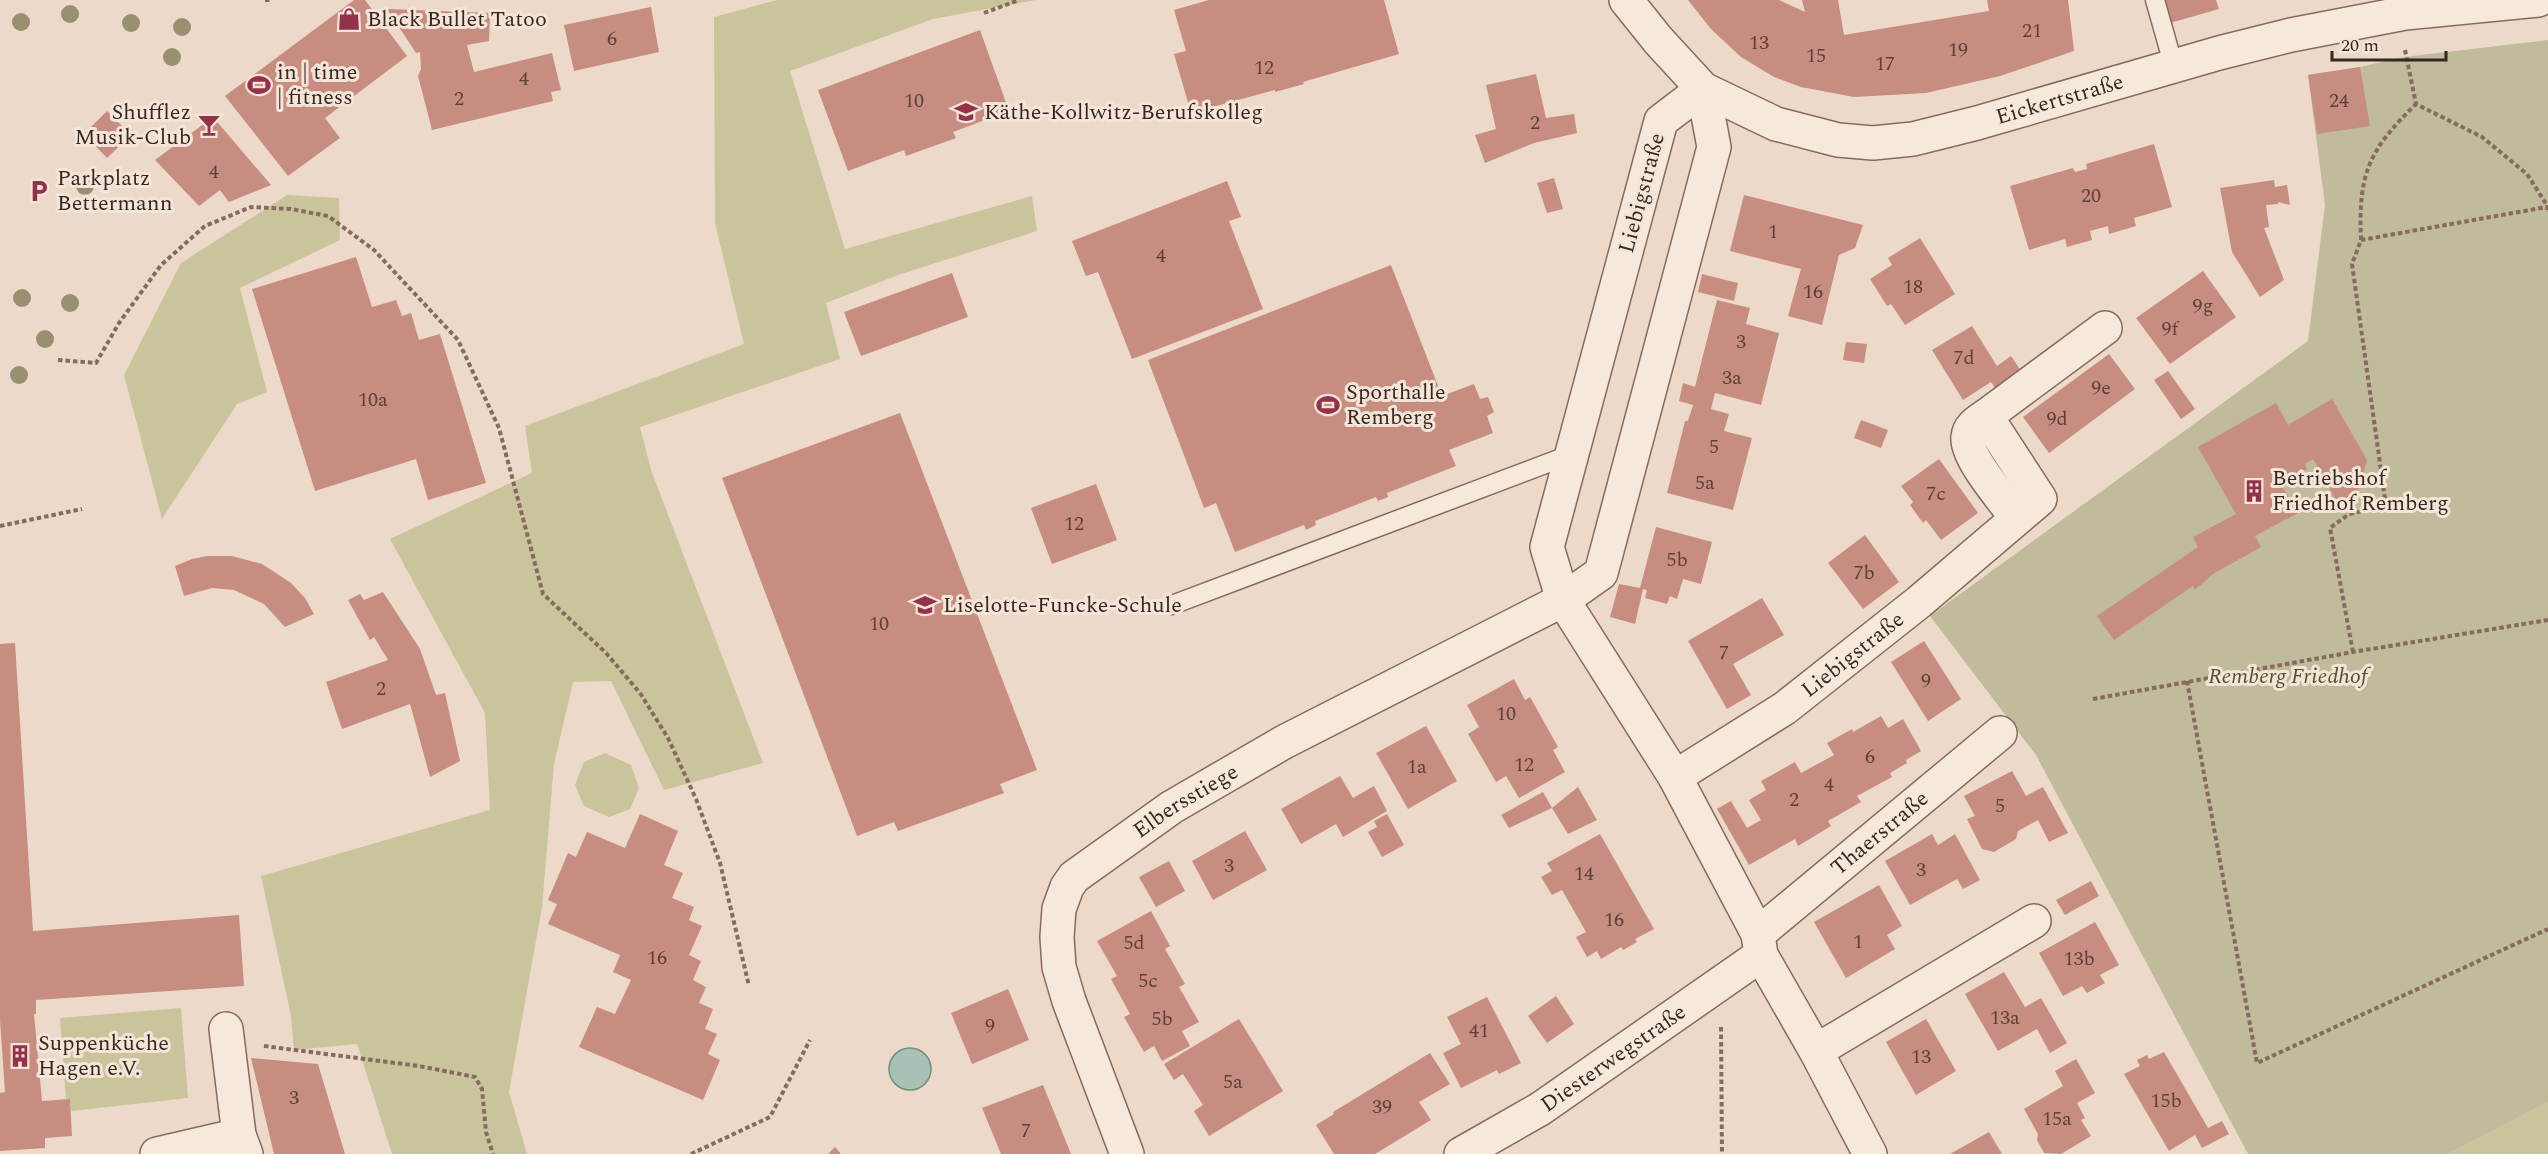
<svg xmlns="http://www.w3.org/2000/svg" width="2548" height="1154" font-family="Spectral,serif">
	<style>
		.green { fill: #cac49d }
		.cemetery { fill: #bfbb9b }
		.water { fill: #a9c0b4; stroke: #708f7f; stroke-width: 1.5 }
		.building { fill: #c78d81 }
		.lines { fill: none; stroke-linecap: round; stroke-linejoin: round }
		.lane-casing { stroke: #876a5e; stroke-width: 21 }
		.street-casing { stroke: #876a5e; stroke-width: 36 }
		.path { stroke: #876a5e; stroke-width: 4; stroke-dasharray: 4.5 3; stroke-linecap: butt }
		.lane { stroke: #f7e8dc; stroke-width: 18 }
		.street { stroke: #f7e8dc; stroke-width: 33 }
		.tree { fill: #989071 }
		.labels { text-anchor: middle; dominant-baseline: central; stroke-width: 6; stroke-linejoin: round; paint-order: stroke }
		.number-label { font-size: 20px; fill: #5c4039 }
		.poi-label { font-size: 22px; fill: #382721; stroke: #f4e5d8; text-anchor: start }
		.street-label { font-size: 22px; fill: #382721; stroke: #f4e5d8 }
		.park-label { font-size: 22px; font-style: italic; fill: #535429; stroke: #f4e5d8 }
	</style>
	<rect width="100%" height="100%" fill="#ecd9c9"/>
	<!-- green -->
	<path class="green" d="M777 0H1036L933 19 790 71 845 249 1032 196 1037 231 901 274 826 303 840 359 640 427 651 470 763 763 664 790 611 681 573 682 554 764 542 907 509 1092 527 1154H392L357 1044 294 1050 291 1016 261 876 490 810 485 713 390 539 532 473 525 426 744 344 715 223 714 17Z
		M287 195 339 198 340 240 240 288 267 392 237 404 162 519 124 375 181 263Z
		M605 753 631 765 639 788 630 809 609 817 584 806 575 785 584 762Z
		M181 1008 188 1098 71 1111 70 1100H66L60 1018Z
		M2548 1102V1154H2448Z"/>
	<!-- cemetery -->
	<path class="cemetery" d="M2548 40V1102L2448 1154H2248L2036 755 1930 616 2308 341 2325 205 2308 75 2360 67 2404 57Z"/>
	<!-- water -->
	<path class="water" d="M889 1069a21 21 0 1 1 42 0a21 21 0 1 1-42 0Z"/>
	<!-- building -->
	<path class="building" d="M354 0H365L407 56 325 118 340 138 288 176 225 96Z
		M1209 0H1384L1399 54 1303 82 1304 84 1275 92V90L1191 113 1174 54 1186 51 1174 10Z
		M1688 0H1779L1805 12 1802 0H1838L1844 35 1989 11 1987 0H2068L2074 51 2000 76 1926 93 1854 97 1801 87 1774 77 1741 57 1711 29Z
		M2163 0H2216L2219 9 2170 23Z
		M651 7 659 52 574 71 564 25Z
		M387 9 490 13 489 41 467 45 474 72 552 53 561 90 551 92 553 101 432 130 418 76 421 69 420 52 416 53Z
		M980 30 1009 111 953 132 956 138 906 156 904 150 848 171 818 90Z
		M2360 67 2370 126 2317 134 2308 75Z
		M1536 74 1546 118 1574 114 1577 133 1534 143 1485 163 1475 135 1496 129 1486 85Z
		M107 111 131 135 107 158 84 134Z
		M213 117 271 185 229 202 220 190 199 206 155 160Z
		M2154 144 2172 207 2134 218 2136 226 2109 234 2108 226 2090 231 2092 240 2067 247 2065 239 2029 250 2010 186 2073 168 2075 172 2087 169 2086 164Z
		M1554 178 1563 209 1547 213 1537 183Z
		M2274 180 2275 187 2287 185 2290 205 2278 202V204L2266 205 2269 227 2264 228 2284 280 2260 297 2232 252 2220 188Z
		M1227 181 1241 217 1229 221 1263 309 1132 359 1098 272 1086 276 1072 241Z
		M1744 195 1863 225 1855 248 1839 255 1822 325 1788 316 1801 269 1730 251Z
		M1920 238 1955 294 1905 325 1891 304 1887 306 1870 279 1892 265 1888 258Z
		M356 257 372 307 396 300 402 316 411 313 419 340 440 334 486 483 428 500 416 459 315 491 252 289Z
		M1391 265 1442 396 1474 384 1480 399 1488 397 1494 412 1487 416 1493 433 1449 450 1456 466 1387 493 1388 497 1378 501 1376 497 1315 521 1316 525 1306 530 1304 525 1235 552 1216 503 1204 508 1148 360Z
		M2203 271 2236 317 2170 364 2136 318Z
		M952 273 968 317 861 356 844 312Z
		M1702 274 1738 283 1734 301 1698 292Z
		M1717 300 1750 308 1746 324 1779 333 1761 405 1715 393 1711 409 1729 414 1724 431 1752 438 1733 510 1667 493 1685 421H1688L1693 405 1679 401 1683 383 1695 387Z
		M1972 326 1997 366 2011 356 2025 377 2000 396 1991 382 1963 400 1932 350Z
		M1846 342 1867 344 1864 363 1843 360Z
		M2109 354 2135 389 2049 453 2023 417Z
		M2168 371 2195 409 2181 419 2154 380Z
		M2332 399 2367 460 2356 498 2339 506 2313 459 2305 464 2307 469 2281 484 2298 513 2255 536 2261 547 2213 574 2195 590 2193 586 2114 640 2097 616 2198 547 2193 537 2236 514 2198 447 2276 403 2288 425Z
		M900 413 1037 770 1000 784 1004 793 898 831 894 822 857 836 722 478Z
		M1861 420 1888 430 1881 448 1854 438Z
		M1939 459 1978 513 1941 540 1926 520 1923 523 1910 505 1913 502 1901 486Z
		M1096 484 1117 540 1052 564 1031 508Z
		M1656 527 1712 542 1701 584 1683 579 1677 599 1670 596 1667 604 1645 598 1647 590 1643 589 1635 624 1610 617 1619 584 1640 588Z
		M1865 535 1899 582 1863 609 1828 563Z
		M207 556H232L262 564 291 583 305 598 314 614 285 627 264 604 234 590 212 588 184 596 175 566 192 559Z
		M383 592 420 649 436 695 445 693 460 761 430 777 410 704 342 729 326 682 388 660 374 637 370 640 348 600 360 594 364 600Z
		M1762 598 1784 635 1733 664 1751 695 1727 709 1688 641Z
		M1924 641 1961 699 1928 721 1891 662Z
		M15 643 33 931 239 915 244 986 36 1000V1014H34L42 1101 70 1099 72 1136 45 1138V1148L0 1151V1093L5 1092 0 1020V644Z
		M1514 679 1525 700 1530 697 1558 747 1553 750 1565 772 1519 798 1506 776 1496 782 1468 734 1479 727 1467 705Z
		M1881 716 1888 728 1903 719 1921 751 1906 760 1907 763 1890 773 1892 777 1857 796 1861 802 1828 821 1831 826 1798 846 1795 839 1749 865 1717 809 1731 801 1747 828 1761 820 1749 800 1766 790 1761 781 1795 762 1801 773 1834 755 1827 743 1852 729 1853 732Z
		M1426 726 1457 781 1408 809 1376 753Z
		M2012 771 2026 796 2043 787 2068 833 2049 842 2038 820 2018 831 2016 839 1994 852 1982 849 1967 819 1975 816 1964 796Z
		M1340 776 1353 798 1374 786 1387 811 1343 837 1336 824 1301 844 1281 809Z
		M1578 787 1597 820 1568 834 1552 808 1509 828 1501 815 1543 792 1552 808Z
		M640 814 678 831 664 865 683 873 672 898 694 907 689 920 702 926 689 955 701 961 693 980 706 987 699 1003 713 1009 705 1029 717 1034 708 1054 720 1060 703 1100 579 1047 597 1007 615 1014 631 980 613 972 620 955 548 924 557 904 548 900 568 853 576 857 587 832 625 848Z
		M1387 814 1404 845 1382 857 1368 832 1377 827 1374 821Z
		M1245 831 1267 870 1213 900 1192 861Z
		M1600 834 1654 929 1635 939 1637 942 1623 950 1621 947 1601 959 1597 951 1587 957 1576 937 1586 932 1562 890 1552 895 1541 877 1552 871 1547 863Z
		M1932 834 1938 845 1955 834 1980 880 1963 889 1957 879 1910 905 1885 861Z
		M1169 861 1185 891 1156 907 1139 877Z
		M2091 881 2099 896 2065 915 2056 900Z
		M1879 885 1902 926 1887 935 1895 949 1846 978 1814 922Z
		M1151 911 1170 946 1165 949 1185 984 1179 987 1199 1022 1182 1031 1190 1046 1162 1061 1154 1046 1144 1052 1124 1017 1130 1014 1111 979 1117 976 1097 941Z
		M2095 922 2119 965 2100 975 2105 983 2087 993 2082 986 2063 996 2039 953Z
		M2004 972 2025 1007 2041 998 2067 1043 2050 1053 2037 1029 1998 1051 1965 994Z
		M1008 989 1029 1040 972 1064 951 1013Z
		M1556 996 1574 1024 1547 1043 1528 1016Z
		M1487 997 1521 1063 1499 1074 1497 1070 1461 1088 1443 1053 1461 1044 1447 1017Z
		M1239 1019 1283 1091 1209 1136 1194 1111 1203 1105 1183 1074 1174 1080 1164 1064Z
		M1926 1019 1956 1071 1916 1095 1886 1042Z
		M2164 1052 2208 1128 2222 1121 2229 1134 2202 1148 2195 1135 2169 1151 2124 1074 2140 1066 2137 1060 2147 1055 2149 1059Z
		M1430 1053 1450 1084 1419 1102 1431 1120 1375 1154H1334L1316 1125 1334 1114 1333 1112Z
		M251 1058 318 1064 345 1154H274Z
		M2076 1059 2095 1093 2077 1103 2085 1118 2081 1120 2091 1136 2061 1154 2044 1153 2037 1140 2038 1134 2024 1109 2063 1086 2055 1071Z
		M1043 1085 1071 1154H1001L982 1108Z
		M1989 1132 2002 1154H1950Z
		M835 1147 841 1154H828Z"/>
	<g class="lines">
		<!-- lane casing -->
		<g class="lane-casing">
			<path id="lane" d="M2155 0 2174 67
				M1172 605 1572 454"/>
		</g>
		<!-- street casing -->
		<g class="street-casing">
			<g id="street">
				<path id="s1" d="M1626 0 1658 40 1703 89 1776 124 1838 140 1873 143 1913 139 1977 123 2219 53 2291 35 2405 13 2538 0"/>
				<path d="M1703 89 1661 121 1547 547 1563 600 1675 777 1758 934 1761 955 1816 1051 1870 1154"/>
				<path d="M1986 416C1977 422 1969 427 1968 437 1965 456 2005 502 2017 518"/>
				<path id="s2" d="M1675 777 1785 708 1919 602 2040 499 1986 416 2105 328"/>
				<path id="s3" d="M1758 934 2000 733"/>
				<path d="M226 1029 239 1135"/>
				<path d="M1816 1051 2034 921"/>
				<path d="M157 1154 239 1135 246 1154"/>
				<path id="s4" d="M1127 1154 1069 1001 1059 967 1057 937 1059 909 1067 887 1074 877 1172 807 1284 742 1563 600 1601 573 1714 147 1703 89"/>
				<path id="s5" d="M1461 1154 1540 1109 1761 955"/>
			</g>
		</g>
		<!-- path -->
		<path class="path" d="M265 0H272
			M984 13 1019 0
			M2405 50 2416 104 2482 137 2527 174 2548 207
			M2361 240C2358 173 2369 150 2416 104
			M58 360 96 363 119 323 161 265 205 226 251 207 291 209 328 216 374 250 458 340 499 428 543 594 606 653 640 693 668 738 696 799 720 863 749 986
			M0 526 82 509
			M2353 652 2330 528 2349 514 2386 506 2352 264 2361 240 2547 207 2548 213
			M2187 681 2257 1063 2548 929
			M2093 699 2353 652 2548 620
			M1721 1027 1722 1154
			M264 1046 419 1066 475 1077 482 1089 486 1132 493 1154
			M691 1154 770 1117 810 1040"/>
		<!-- lane -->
		<use href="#lane" class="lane"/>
		<!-- street -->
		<use href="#street" class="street"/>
	</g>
	<!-- trees -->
	<g class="tree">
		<circle cx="70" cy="14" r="9"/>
		<circle cx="21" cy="22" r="9"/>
		<circle cx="131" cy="23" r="9"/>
		<circle cx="182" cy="27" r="9"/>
		<circle cx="172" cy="57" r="9"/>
		<circle cx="85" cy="186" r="9"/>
		<circle cx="22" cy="298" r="9"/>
		<circle cx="70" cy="303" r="9"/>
		<circle cx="45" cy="339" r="9"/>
		<circle cx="19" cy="375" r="9"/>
	</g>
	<!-- icons -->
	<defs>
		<g id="shop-bare" transform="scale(1.8)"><path d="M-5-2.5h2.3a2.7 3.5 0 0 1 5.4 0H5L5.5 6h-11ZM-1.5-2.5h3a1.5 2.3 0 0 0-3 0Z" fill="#92324b" stroke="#f4e5d8" stroke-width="2.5" paint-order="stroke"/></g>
		<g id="stadium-bare" transform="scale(1.8)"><path d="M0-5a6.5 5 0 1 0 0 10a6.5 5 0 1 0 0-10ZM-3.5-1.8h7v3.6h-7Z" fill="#92324b" stroke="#f4e5d8" stroke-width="2.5" paint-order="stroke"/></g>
		<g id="school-bare" transform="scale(1.8)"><path d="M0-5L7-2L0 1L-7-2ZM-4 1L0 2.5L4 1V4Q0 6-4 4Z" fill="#92324b" stroke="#f4e5d8" stroke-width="2.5" paint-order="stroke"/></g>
		<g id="bar-bare" transform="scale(1.8)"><path d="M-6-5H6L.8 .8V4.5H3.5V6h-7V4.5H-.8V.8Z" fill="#92324b" stroke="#f4e5d8" stroke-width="2.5" paint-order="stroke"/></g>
		<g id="parking-bare" transform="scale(1.8)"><path d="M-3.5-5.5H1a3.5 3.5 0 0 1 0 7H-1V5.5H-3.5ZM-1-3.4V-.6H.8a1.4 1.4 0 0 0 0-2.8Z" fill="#92324b" stroke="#f4e5d8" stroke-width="2.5" paint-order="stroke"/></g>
		<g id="building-bare" transform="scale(1.8)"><path d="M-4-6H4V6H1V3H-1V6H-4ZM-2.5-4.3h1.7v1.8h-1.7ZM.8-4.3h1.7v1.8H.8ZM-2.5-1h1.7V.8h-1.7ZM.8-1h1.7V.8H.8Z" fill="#92324b" stroke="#f4e5d8" stroke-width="2.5" paint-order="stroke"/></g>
	</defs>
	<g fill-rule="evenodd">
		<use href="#shop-bare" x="349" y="19"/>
		<use href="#stadium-bare" x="259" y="85"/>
		<use href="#school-bare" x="966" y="112"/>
		<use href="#bar-bare" x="209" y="125"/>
		<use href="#parking-bare" x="39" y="191"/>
		<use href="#stadium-bare" x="1328" y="405"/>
		<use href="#building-bare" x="2254" y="491"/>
		<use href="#school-bare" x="925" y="605"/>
		<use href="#building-bare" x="20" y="1056"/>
	</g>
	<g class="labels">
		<!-- number labels -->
		<g class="number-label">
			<text x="2032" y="31">21</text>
			<text x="612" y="39">6</text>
			<text x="1759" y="43">13</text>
			<text x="1958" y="50">19</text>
			<text x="1816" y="56">15</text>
			<text x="1885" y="64">17</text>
			<text x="1264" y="68">12</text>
			<text x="524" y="79">4</text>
			<text x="459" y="99">2</text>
			<text x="914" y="101">10</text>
			<text x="2339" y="101">24</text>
			<text x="1535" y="123">2</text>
			<text x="214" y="172">4</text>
			<text x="2091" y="196">20</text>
			<text x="1773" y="232">1</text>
			<text x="1161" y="256">4</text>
			<text x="1913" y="287">18</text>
			<text x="1813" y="292">16</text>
			<text x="2203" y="306">9g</text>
			<text x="2170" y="329">9f</text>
			<text x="1741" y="342">3</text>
			<text x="1964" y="358">7d</text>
			<text x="1732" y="378">3a</text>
			<text x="2101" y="388">9e</text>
			<text x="373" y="400">10a</text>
			<text x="2057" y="419">9d</text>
			<text x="1714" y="447">5</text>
			<text x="1705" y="483">5a</text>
			<text x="1936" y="494">7c</text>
			<text x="1074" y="524">12</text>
			<text x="1677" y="560">5b</text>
			<text x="1864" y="573">7b</text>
			<text x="879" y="624">10</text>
			<text x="1724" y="653">7</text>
			<text x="1926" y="681">9</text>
			<text x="381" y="689">2</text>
			<text x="1506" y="714">10</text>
			<text x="1870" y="757">6</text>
			<text x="1524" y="765">12</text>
			<text x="1417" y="767">1a</text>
			<text x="1829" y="785">4</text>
			<text x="1794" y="800">2</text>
			<text x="2000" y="806">5</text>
			<text x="1229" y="866">3</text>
			<text x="1921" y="870">3</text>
			<text x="1584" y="874">14</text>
			<text x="1614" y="920">16</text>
			<text x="1858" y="942">1</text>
			<text x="1134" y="943">5d</text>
			<text x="657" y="958">16</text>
			<text x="2079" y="959">13b</text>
			<text x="1148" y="981">5c</text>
			<text x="2005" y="1018">13a</text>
			<text x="1162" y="1019">5b</text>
			<text x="990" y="1026">9</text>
			<text x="1479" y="1031">41</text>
			<text x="1921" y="1057">13</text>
			<text x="1233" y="1082">5a</text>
			<text x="294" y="1098">3</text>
			<text x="2166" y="1101">15b</text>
			<text x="1382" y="1107">39</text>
			<text x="2057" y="1119">15a</text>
			<text x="1026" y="1131">7</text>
		</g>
		<!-- poi labels -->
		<g class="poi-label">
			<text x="367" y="19">Black Bullet Tatoo</text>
			<text x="277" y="72">in | time<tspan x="277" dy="25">| fitness</tspan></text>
			<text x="191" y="112" text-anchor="end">Shufflez<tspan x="191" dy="25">Musik-Club</tspan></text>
			<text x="984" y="112">Käthe-Kollwitz-Berufskolleg</text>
			<text x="57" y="178">Parkplatz<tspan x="57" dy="25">Bettermann</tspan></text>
			<text x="1346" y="392">Sporthalle<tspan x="1346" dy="25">Remberg</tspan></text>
			<text x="2272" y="478">Betriebshof<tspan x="2272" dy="25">Friedhof Remberg</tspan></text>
			<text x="943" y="605">Liselotte-Funcke-Schule</text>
			<text x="38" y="1043">Suppenküche<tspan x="38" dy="25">Hagen e.V.</tspan></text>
		</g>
		<!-- street labels -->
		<g class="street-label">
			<text stroke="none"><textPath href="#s1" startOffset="490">Eickertstraße</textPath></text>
			<text transform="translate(1642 193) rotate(-75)">Liebigstraße</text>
			<text stroke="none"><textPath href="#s2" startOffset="216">Liebigstraße</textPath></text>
			<text stroke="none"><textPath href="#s4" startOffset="428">Elbersstiege</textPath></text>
			<text stroke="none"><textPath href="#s3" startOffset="158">Thaerstraße</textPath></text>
			<text stroke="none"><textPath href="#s5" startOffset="180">Diesterwegstraße</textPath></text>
		</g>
		<!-- park labels -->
		<g class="park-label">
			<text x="2288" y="676">Remberg Friedhof</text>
		</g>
	</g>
	<!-- scale -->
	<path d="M2332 51v9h114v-9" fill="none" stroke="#382721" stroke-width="3"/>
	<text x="2341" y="51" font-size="18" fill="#382721" stroke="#f4e5d8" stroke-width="4.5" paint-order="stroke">20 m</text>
</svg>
